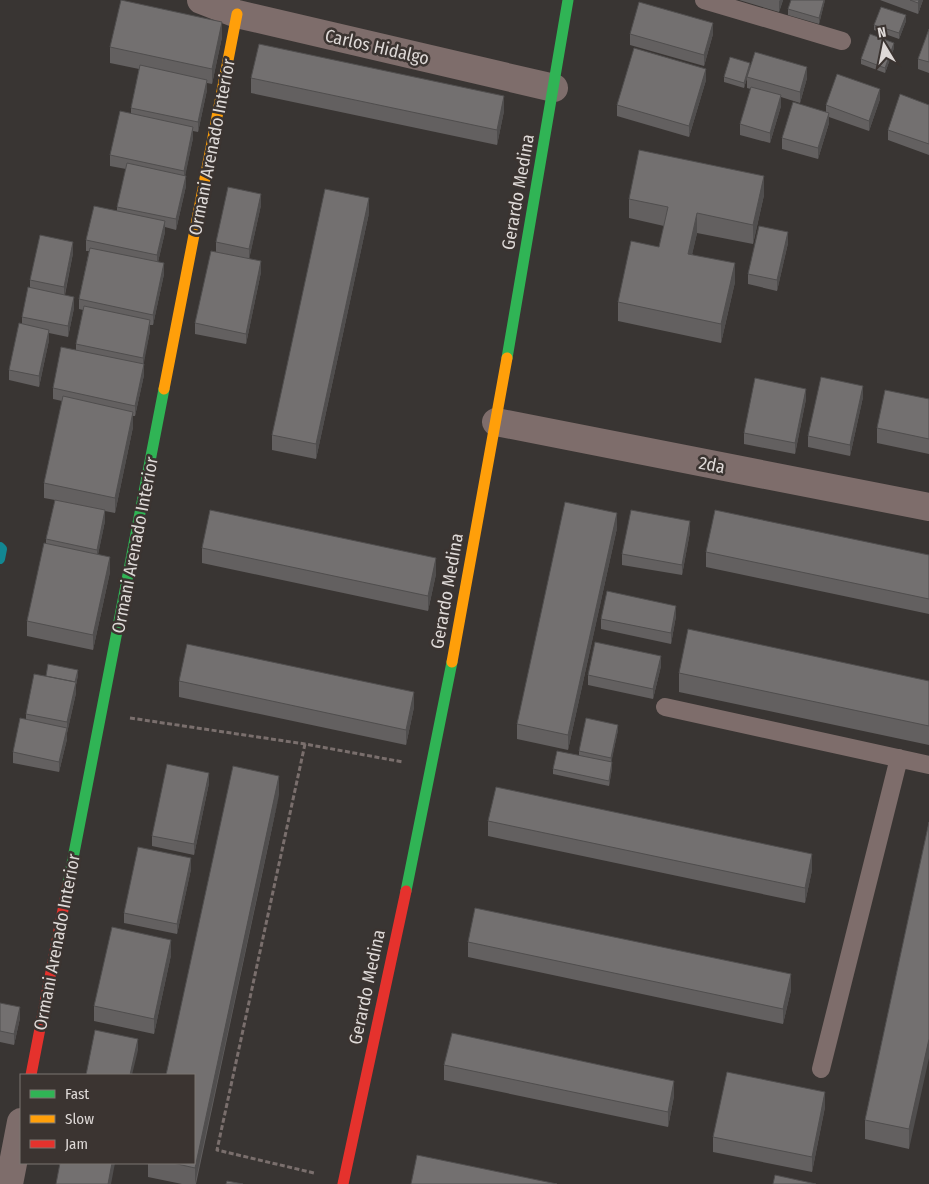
<svg xmlns="http://www.w3.org/2000/svg" width="929" height="1184" font-family="'Fira Sans Condensed',sans-serif">
	<style>
		.lines { fill: none; stroke-linecap: round; stroke-linejoin: round }
		.stream { stroke: #128792; stroke-width: 10 }
		.path { stroke: #7a6f6d; stroke-width: 3; stroke-dasharray: 5 2.5; stroke-linecap: butt }
		.lane { stroke: #7e6d6b; stroke-width: 18 }
		.street { stroke: #7e6d6b; stroke-width: 28 }
		.fast { stroke: #30b455; stroke-width: 11 }
		.slow { stroke: #ff9f0a; stroke-width: 11 }
		.jam { stroke: #e5322d; stroke-width: 11 }
		.wall { fill: #636060 }
		.shaded-wall { fill: #504e4e }
		.building { fill: #737070; stroke: #504e4e }
		.labels { text-anchor: middle; dominant-baseline: central; stroke-width: 5; stroke-linejoin: round; paint-order: stroke }
		.street-label { font-size: 18px; fill: #ded9d7; stroke: #3b3431 }
	</style>
	<rect width="100%" height="100%" fill="#393533"/>
	<g class="lines">
		<!-- stream -->
		<path class="stream" d="M0 547 2 549 0 559"/>
		<!-- path -->
		<path class="path" d="M130 718 305 744 403 762
			M305 744 217 1150 314 1173"/>
		<!-- lane -->
		<path class="lane" d="M704 0 842 41
			M665 707 929 765
			M821 1069 899 758"/>
		<!-- street -->
		<path class="street" d="M201 0 237 14 554 88
			M496 422 929 507
			M9 1184 21 1122"/>
		<!-- fast -->
		<path class="fast" d="M507 358 568 0
			M68 884 164 389
			M406 891 452 662"/>
		<!-- slow -->
		<path class="slow" d="M164 389 237 14
			M452 662 507 358"/>
		<!-- jam -->
		<path class="jam" d="M31 1075 68 884
			M343 1184 406 891"/>
	</g>
	<!-- wall -->
	<path class="wall" d="M739 0H783L779 12Z
		M825 0 819 24 788 15V9Z
		M880 0H923L918 14Z
		M906 21 899 39 874 30V25Z
		M929 29V73L918 69V59Z
		M630 34H713L704 66 630 45Z
		M222 37 212 84 207 83V90L198 132 193 131V138L185 175 186 186 176 230 165 227V232L158 262 164 274 153 325H150V331L143 364 144 375 135 416H133V427L115 513 105 511V521L98 554 110 572 93 650 27 636V621L46 543V539L55 500 44 498V483L62 401 53 399V388L76 350V344L83 310 79 309V299L89 251H86V240L117 211V207L126 169 110 166V155L131 114V108L139 69 110 63V47Z
		M894 48 885 73 861 64V59Z
		M750 67 807 78 800 103 781 97V106L770 143 740 135V124L751 89 747 88V78L744 88 724 82V77Z
		M251 78 504 111 497 145 251 93Z
		M706 80 689 137 617 116V105Z
		M880 99 869 131 829 117V123L818 159 782 149V138L826 112V105Z
		M929 105V155L888 140V130Z
		M764 195 753 244 697 233 692 254 735 282 721 343 618 321V302L659 247 664 226 629 218V199Z
		M261 205 249 259 261 272 246 344 195 334V323L216 252V242Z
		M369 213 316 459 272 450V435Z
		M788 243 777 291 748 284V274Z
		M73 253 65 295 74 308 68 337 49 333V340L39 387 9 380V370L22 324V317L30 288V280Z
		M863 397 850 456 808 447V436Z
		M806 399 795 454 744 444V433Z
		M929 399V454L877 443V428Z
		M617 528 568 750 517 739V724Z
		M690 532 682 575 622 565V554Z
		M202 548 436 574 428 611 202 563Z
		M706 552 929 555V614L706 567Z
		M676 616 671 644 601 629V619Z
		M48 664 78 675 76 685V693L67 733V739L59 772 13 763V752L26 719V714L46 676Z
		M661 666 653 699 588 685V675Z
		M679 673 929 681V745L679 692Z
		M179 681 414 707 406 745 179 697Z
		M618 730 611 762 612 768 609 786 553 774V769L579 755V751Z
		M209 783 194 855 152 846V836Z
		M279 795 196 1184H182L148 1177V1163H194Z
		M488 821 812 870 805 903 488 836Z
		M929 822 909 1149 865 1139V1120Z
		M191 869 177 934 124 923V913Z
		M468 942 791 990 783 1024 468 957Z
		M171 955 154 1034 94 1021V1006Z
		M0 1003 20 1018 14 1045 0 1042Z
		M444 1065 674 1096 668 1127 444 1080Z
		M825 1107 812 1172 713 1152V1137Z"/>
	<!-- shaded-wall -->
	<path class="shaded-wall" d="M780 0H783L779 12V1Z
		M824 0H825L819 24V18Z
		M919 0H923L918 14V3Z
		M906 15V21L899 39V33Z
		M222 22V37L212 84V69Z
		M713 23V34L704 66V55Z
		M894 43V48L885 73V68Z
		M750 63V68L744 88V83Z
		M807 67V78L800 103V92Z
		M706 69V80L689 137V126Z
		M207 80V90L198 132V122Z
		M880 89V99L869 131V121Z
		M781 95V106L770 143V133Z
		M504 96V111L497 145V130Z
		M829 113V123L818 159V148Z
		M193 127V138L184 182V171Z
		M186 176V186L176 230V219Z
		M764 176V195L753 244V225Z
		M261 194V205L249 260V249Z
		M369 198V213L316 459V444Z
		M697 213V233L688 273V254Z
		M165 221V232L157 266V255Z
		M788 232V243L777 291V280Z
		M73 242V253L64 298V287Z
		M261 261V272L246 344V334Z
		M164 263V274L153 325V315Z
		M735 263V282L721 343V324Z
		M74 297V308L68 337V326Z
		M150 320V331L143 368V358Z
		M49 330V340L39 387V376Z
		M144 364V375L135 416V406Z
		M863 386V397L850 456V445Z
		M806 389V399L795 454V443Z
		M133 412V427L115 513V498Z
		M105 510V521L97 560V550Z
		M617 513V528L568 750V735Z
		M690 521V532L682 575V565Z
		M110 557V572L93 650V635Z
		M436 558V574L428 611V596Z
		M676 606V616L671 644V633Z
		M661 656V666L653 699V689Z
		M78 670V675L76 685V693L67 733V722Z
		M414 692V707L406 745V730Z
		M618 725V730L611 764V758Z
		M67 728V739L59 772V762Z
		M612 762V768L609 786V781Z
		M209 773V783L194 855V844Z
		M279 776V795L195 1184V1168Z
		M812 854V870L805 903V888Z
		M191 858V869L177 934V924Z
		M171 940V955L154 1034V1019Z
		M791 974V990L783 1024V1009Z
		M20 1007V1018L14 1045V1034Z
		M138 1039V1050L132 1075H130Z
		M929 1039V1058L909 1149V1129Z
		M674 1081V1096L668 1127V1112Z
		M825 1092V1107L812 1172V1157Z
		M112 1163H115L111 1184H108Z"/>
	<!-- building -->
	<path class="building" d="M121 0 222 22 212 69 110 47Z
		M791 0H824L819 18 788 9Z
		M910 0H919L918 3Z
		M639 2 713 23 704 55 630 34Z
		M881 7 906 15 899 33 874 25Z
		M929 29V62L918 59Z
		M870 34 894 43 885 68 861 59Z
		M259 44 504 96 497 130 251 78Z
		M634 48 706 69 689 126 617 105Z
		M755 52 807 67 800 92 747 77Z
		M730 57 750 63 744 83 724 77Z
		M140 65 207 80 198 122 131 108Z
		M837 74 880 89 869 121 826 105Z
		M751 87 781 95 770 133 740 124Z
		M900 94 929 105V144L888 130Z
		M793 102 829 113 818 148 782 138Z
		M120 111 193 127 184 171 110 155Z
		M639 150 764 176 753 225 697 213 688 254 735 263 721 324 618 302 631 241 659 247 668 207 629 199Z
		M127 163 186 176 176 219 117 207Z
		M228 187 261 194 249 249 216 242Z
		M325 189 369 198 316 444 272 435Z
		M94 206 165 221 157 255 86 240Z
		M759 226 788 232 777 280 748 274Z
		M40 235 73 242 64 287 30 280Z
		M90 248 164 263 153 315 79 299Z
		M211 251 261 261 246 334 195 323Z
		M28 287 74 297 68 326 22 317Z
		M84 306 150 320 143 358 76 344Z
		M19 323 49 330 39 376 9 370Z
		M61 347 144 364 135 406 53 388Z
		M821 377 863 386 850 445 808 436Z
		M755 378 806 389 795 443 744 433Z
		M885 390 929 399V439L877 428Z
		M63 396 133 412 115 498 44 483Z
		M55 500 105 510 97 550 46 539Z
		M565 502 617 513 568 735 517 724Z
		M210 510 436 558 428 596 202 548Z
		M631 510 690 521 682 565 622 554Z
		M715 510 929 555V599L706 552Z
		M44 543 110 557 93 635 27 621Z
		M607 591 676 606 671 633 601 619Z
		M688 629 929 681V726L679 673Z
		M595 642 661 656 653 689 588 675Z
		M187 644 414 692 406 730 179 681Z
		M48 664 78 670 75 682 46 676Z
		M34 674 76 682 67 722 26 714Z
		M20 718 67 728 59 762 13 752Z
		M586 718 618 725 611 758 579 751Z
		M557 751 612 762 609 781 553 769Z
		M167 764 209 773 194 844 152 836Z
		M233 766 279 776 195 1168 173 1163H194V1075H166Z
		M496 787 812 854 805 888 488 821Z
		M929 822V1039L909 1129 865 1120Z
		M138 847 191 858 177 924 124 913Z
		M475 908 791 974 783 1009 468 942Z
		M112 927 171 940 154 1019 94 1006Z
		M0 1003 20 1007 14 1034 0 1031Z
		M95 1030 138 1039 130 1075H86Z
		M452 1033 674 1081 668 1112 444 1065Z
		M727 1072 825 1092 812 1157 713 1137Z
		M417 1155 557 1184H411Z
		M60 1163H112L108 1184H56Z
		M775 1175 816 1184H773Z
		M227 1181 243 1184H226Z"/>
	<g class="labels">
		<!-- street labels -->
		<g class="street-label">
			<text transform="translate(377 47) rotate(13)">Carlos Hidalgo</text>
			<text transform="translate(212 147) rotate(-79)">Ormani Arenado Interior</text>
			<text transform="translate(518 192) rotate(-80)">Gerardo Medina</text>
			<text transform="translate(712 465) rotate(11)">2da</text>
			<text transform="translate(135 545) rotate(-79)">Ormani Arenado Interior</text>
			<text transform="translate(447 591) rotate(-80)">Gerardo Medina</text>
			<text transform="translate(57 942) rotate(-79)">Ormani Arenado Interior</text>
			<text transform="translate(367 987) rotate(-78)">Gerardo Medina</text>
		</g>
	</g>
	<!-- legend -->
	<rect x="20" y="1074" width="175" height="90" fill="#3b3431" stroke="#7c7673"/>
	<rect x="30" y="1090" width="25" height="8" fill="#30b455" stroke="#7c7673"/>
	<text x="65" y="1099" font-size="15" fill="#ded9d7">Fast</text>
	<rect x="30" y="1115" width="25" height="8" fill="#ff9f0a" stroke="#7c7673"/>
	<text x="65" y="1124" font-size="15" fill="#ded9d7">Slow</text>
	<rect x="30" y="1140" width="25" height="8" fill="#e5322d" stroke="#7c7673"/>
	<text x="65" y="1149" font-size="15" fill="#ded9d7">Jam</text>
	<!-- north arrow -->
	<g transform="translate(884 45) rotate(350)" stroke="#3b3431" stroke-width="4" paint-order="stroke">
	<path d="M0-4L9 19L0 12L-9 19Z" fill="#ded9d7"/>
	<text y="-8" font-size="14" font-weight="bold" text-anchor="middle" fill="#ded9d7">N</text>
	</g>
</svg>
